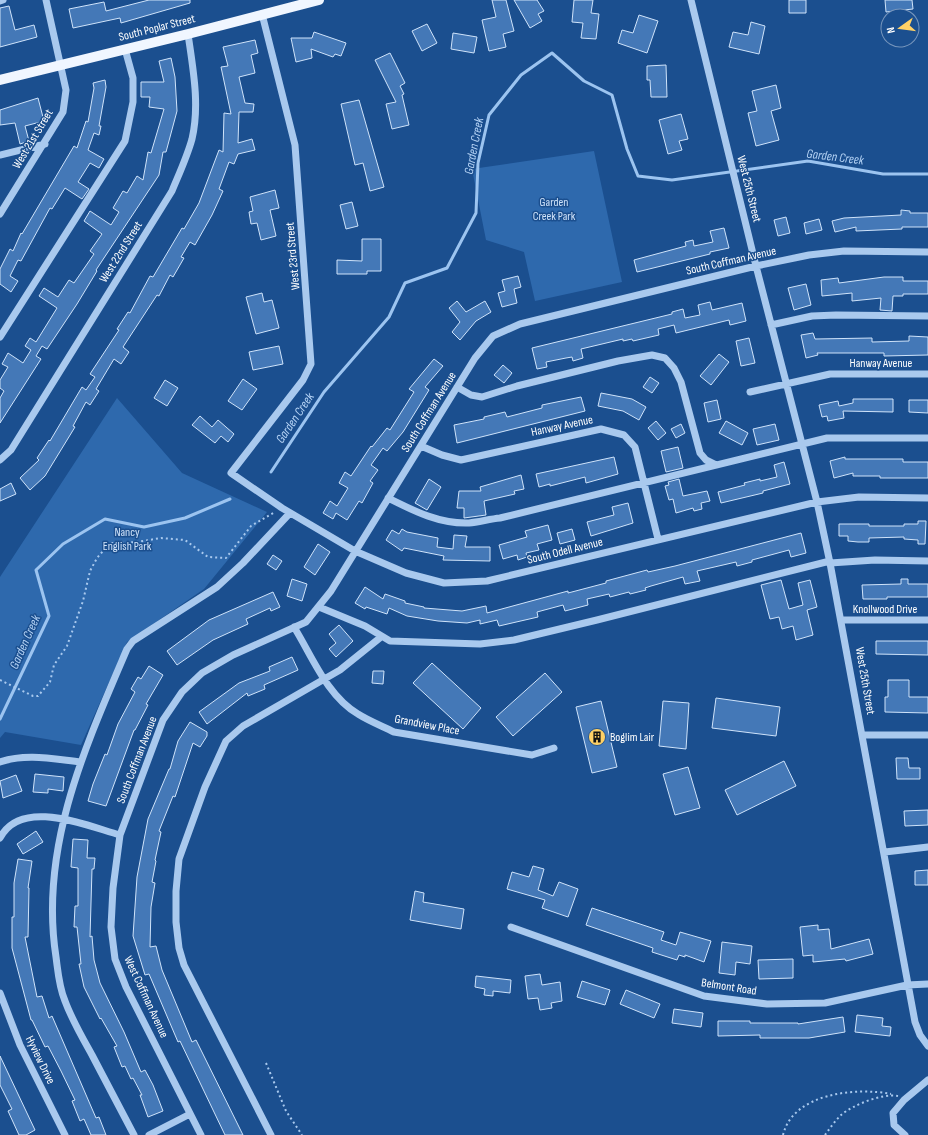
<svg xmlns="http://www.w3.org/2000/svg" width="928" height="1135" font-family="'Sofia Sans Condensed',sans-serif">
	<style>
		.green { fill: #2e69ad }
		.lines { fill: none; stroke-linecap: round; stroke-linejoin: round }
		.stream { stroke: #9cc4f0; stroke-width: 3 }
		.building { fill: #4478b7; stroke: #cfe3fa }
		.path { stroke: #a9c9ee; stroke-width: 2; stroke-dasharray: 2 3; stroke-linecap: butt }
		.minor { stroke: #a9c9ee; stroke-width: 7 }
		.major { stroke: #f0f6ff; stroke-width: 10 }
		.labels { text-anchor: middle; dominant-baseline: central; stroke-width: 3; stroke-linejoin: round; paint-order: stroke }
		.street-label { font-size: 12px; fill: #fff; stroke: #1b4f8f }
		.park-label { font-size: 12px; fill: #cfe3fa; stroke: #1b4f8f }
		.poi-label { font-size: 12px; fill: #fff; stroke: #1b4f8f; text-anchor: start }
		.water-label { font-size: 13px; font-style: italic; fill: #b5d3f5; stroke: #1b4f8f }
	</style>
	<rect width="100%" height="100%" fill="#1b4f8f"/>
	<!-- green -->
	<path class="green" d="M594 151 622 282 535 301 524 252 486 240 472 169Z
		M117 398 182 473 267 512 204 589 127 642 81 745 5 732 0 738V577Z"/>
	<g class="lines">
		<!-- stream -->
		<path class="stream" d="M271 472 324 392 389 317 405 283 447 268 476 213 478 163 489 115 521 75 552 53 584 81 612 95 627 149 638 176 672 180 808 161 883 174H928
			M0 719 49 616 36 570 63 544 105 519 144 527 185 518 230 499"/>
	</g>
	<!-- building -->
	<path class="building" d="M149 0H190V3L121 23 120 18 73 28 69 9 104 2 106 11Z
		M492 0H506L514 31 503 34 506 47 489 51 482 20 496 17Z
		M514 0H537L544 11 538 14 542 21 530 28Z
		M574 0H593L591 13 599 14 596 39 581 38 583 23 572 22Z
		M789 0H806V13H789Z
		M885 0H912L913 9 886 12Z
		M9 6 15 30 34 25 37 37 0 47V8Z
		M639 15 658 21 647 53 618 43 622 30 633 33Z
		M751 22 765 26 759 54 729 47 733 32 748 35Z
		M427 24 437 43 422 51 412 31Z
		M314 32 346 43 341 56 335 54 333 57 311 49 312 58 296 62 291 38H312Z
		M453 33 477 37 474 53 451 49Z
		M255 40 258 53 251 55 255 73 239 77 245 103 254 104 253 112H239L238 143 252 139 255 150 238 154 234 164 229 162 219 189 223 191 212 215 195 245 190 242 181 257 184 258 173 277 170 275 159 296 157 295 123 347 129 352 121 364 114 359 96 389 99 391 90 405 86 402 73 426 75 427 45 476 30 490 20 478 39 460 37 458 49 440 50 441 82 387 86 390 95 377 90 374 119 330 117 329 128 312 130 313 150 276 153 277 182 228 184 229 199 203 219 150 223 152 224 113 231 114 221 67 228 66 223 47Z
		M390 53 405 83 400 86 404 94 402 95 409 125 392 129 386 104 396 102 375 60Z
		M171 58 175 77 177 111 166 152H163L159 175 96 270 97 271 77 304 47 349 42 346 36 356 41 359 0 423V398L4 391 0 388V380L8 367 2 364 8 353 23 363 31 350 25 346 30 338 36 342 57 308 39 296 44 288 58 297 69 280 74 283 94 254 90 251 102 234 84 221 90 211 111 225 119 212 113 208 123 191 127 193 137 176 143 180 148 152 151 153 164 109 149 107 150 97H141V82H164L159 61Z
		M666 65 667 97H651L650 80H647V66Z
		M105 80 106 87 99 126H101L99 135 94 133 88 150 104 159 99 168 90 163 78 182 89 189 82 199 65 188 52 209 50 208 21 261 18 260 10 276 18 281 11 292 0 284V269L10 249 13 251 21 233 22 234 74 146 77 148 86 121 88 122 94 88 93 83Z
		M776 85 781 108 771 111 779 140 756 146 748 113 757 111 752 91Z
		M38 98 44 121 25 126 29 141 20 144 15 123 0 125V110Z
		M359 100 384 187 370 191 363 163 355 165 341 104Z
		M681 114 688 139 679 141 682 150 668 154 659 120Z
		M275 190 279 208 270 210 276 236 261 240 257 223 251 224 249 212 253 211 250 197Z
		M352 202 358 226 346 229 340 205Z
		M901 210 910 211V213H928V227H902V229L856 231V227L835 232 832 221 844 218 901 215Z
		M786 217 790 233 778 236 774 220Z
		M819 219 822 230 806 234 804 223Z
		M724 228 729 248 710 252V254L637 272 634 260 686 246 685 242 693 240 694 246 713 242 710 231Z
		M362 239H381V271H367V274H337V260L362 261Z
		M518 276 521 287 514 289 517 303 502 307 498 293 505 291 502 280Z
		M884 277H903V281H928V294H903V296H893L892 311 880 310 881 298 852 301V293L822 296 821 280 838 278 839 283Z
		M806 284 811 305 794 310 788 288Z
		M262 293 264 302 272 300 279 328 256 334 246 297Z
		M457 301 466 312 485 301 491 312 476 321 460 340 452 332 460 322 449 308Z
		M710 302 712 310 742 303 746 321 730 325 729 320 676 333 674 325 658 329 659 335 633 341 632 339 623 341V339L581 349 583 358 573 361 572 357 566 358 546 362 547 367 537 369 532 348 672 314V312L683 309 685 318 700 315 698 305Z
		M813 333 815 339 872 338V342L909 341V336L928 337V355L884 356V353H817L818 355 806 358 801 335Z
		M749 338 755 363 741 366 736 341Z
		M279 346 283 364 253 370 249 352Z
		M719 354 729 362 711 385 700 376Z
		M434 359 443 366 425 387 429 390 403 432 387 451 383 448 371 465 378 470 370 481 373 483 362 503 359 501 347 520 336 513 333 519 323 513 330 501 337 506 348 488 339 483 345 472 351 476 371 446 372 447 387 428 390 430 414 392 409 389Z
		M503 365 512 373 504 383 494 375Z
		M650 377 659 383 652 393 643 387Z
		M243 379 257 389 242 410 228 401Z
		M165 380 178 388 167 406 154 398Z
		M601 393 632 399 646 407 639 420 623 411 598 406Z
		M581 397 585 411 457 443 454 425 484 419V417L505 412 507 417 542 408V405Z
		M853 399H893V412L843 411 844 418 828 421 827 416 822 417 819 405 838 401 839 406 853 403Z
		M717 400 721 419 708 422 704 403Z
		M909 400H928V413L909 412Z
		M200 416 212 427 218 420 234 434 228 442 221 436 215 443 192 425Z
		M656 421 666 433 658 440 648 428Z
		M726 421 748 433 742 445 719 433Z
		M681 424 685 433 676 438 671 429Z
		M775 424 779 440 757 445 753 429Z
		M678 447 683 468 666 472 661 451Z
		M614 457 618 474 586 483 585 477 550 486V484L539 487 536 474Z
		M845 457V459H903V462H928V478H880V476H853V473L834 478 830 461Z
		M784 462 790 484 763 491V493L721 503 718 492 745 485 744 483 760 479V481L777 477 774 465Z
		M521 475 524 489 514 491 515 494 484 501 486 515 464 518V508H457L459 491H481L480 487Z
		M429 479 441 487 427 510 415 503Z
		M679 479 683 496 707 491 710 501 701 503 702 509 694 511 693 508 676 513 673 499 669 500 665 486 669 485 668 482Z
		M11 483 16 494 0 501V489Z
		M628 503 633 523 591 536 587 522 614 515 612 507Z
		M918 521H926L925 544H918V540L904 539V537L869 538V542H858L848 541V536H839V524H869V526H904V524H918Z
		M548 525 552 540 537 544 539 550 526 553 527 557 518 560 517 555 503 559 499 545 527 537 525 531Z
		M402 529 407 532 438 538 437 547 453 549 454 535 467 536 465 547H490V561L443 560 444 556 404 548 402 551 386 540 392 530 399 534Z
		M572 529 575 540 560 544 557 533Z
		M801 533 806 553 791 557 789 550 752 560V562L737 566 736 562 697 571 700 581 685 584 683 577 651 586 645 588 646 590 630 594 629 592 610 597 609 594 587 599 588 605 565 611 563 605 537 612 538 617 499 626 497 620 480 624V620L467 623 438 621 407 616 389 608 387 614 366 607 365 609 355 603 365 587 383 599 385 594 405 601V603L424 607V608L462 611 486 606 487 613 568 591V593L606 583V581L647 570 648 572 675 566Z
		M318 544 330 552 315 575 304 567Z
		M273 555 282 561 276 570 267 564Z
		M292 579 307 584 302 601 287 596Z
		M901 579H908V584H928V597H887V599H863L862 585 901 584Z
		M781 580 789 609 803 605 798 583 810 580 817 607 807 610 813 635 796 640 793 626 782 629 779 617 770 619 761 585Z
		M273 592 280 607 271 611 270 608 246 619 248 624 213 640 177 665 167 651 209 620Z
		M339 625 353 641 336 657 329 649 336 643 329 634Z
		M876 641H928V655L876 654Z
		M292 657 298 670 264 685 265 689 248 696 247 693 207 724 199 712 239 683 270 671 269 667Z
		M432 663 481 708 463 729 413 683Z
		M149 666 163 675 146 704 148 705 135 730H134L106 806 88 801 93 784 105 754 107 755 118 724 135 692 131 689 138 677 141 679Z
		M373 671H384L383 684 372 683Z
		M545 673 562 692 513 736 496 717Z
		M888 680H909V697H928V713L885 712V697H888Z
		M716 698 780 707 776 736 712 728Z
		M601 701 617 767 592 773 576 707Z
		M663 701 689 703 686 749 659 746Z
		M190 722 207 732V736L200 747 193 743 175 797 173 796 159 831 161 832 155 860 156 861 152 882 155 883 151 907 150 947 156 946 162 970 192 1042 196 1040 243 1135H225L180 1041 178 1042 149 974 145 975 133 936 137 877 148 819 169 769H170L178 741Z
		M896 758H908L909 768H920V779H897Z
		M784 761 796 786 737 815 725 790Z
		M688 767 700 808 675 815 663 774Z
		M35 774 64 777 63 791 48 789V793L33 792Z
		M16 775 22 791 3 798 0 781Z
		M928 810V825L905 826 904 811Z
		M36 831 43 842 23 854 17 844Z
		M73 839 88 840 87 858H95L94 869H92L90 937 92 936 94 960 100 983 124 1032 141 1072 145 1070 153 1085 163 1111 148 1117 140 1095H142L133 1078 131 1079 125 1066 122 1067 114 1047 117 1046 101 1018 100 1019 84 987 79 964H81L77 927H74L75 906H78V868L71 867Z
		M18 859 32 861 28 888H29L28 937H25L37 997 42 996 49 1018 52 1016 96 1118 99 1117 106 1135H91L84 1119 80 1121 72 1101 75 1100 61 1071 48 1046 45 1047 32 1020H31L12 948V917H14V883Z
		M533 866 544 869 538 890 553 896 559 882 578 889 568 917 542 908 545 900 507 889 512 872 529 877Z
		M928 870V885H915V871Z
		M415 891 424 893 423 902 464 909 461 929 410 920Z
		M592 908 664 932 661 940 676 945 680 932 711 941 704 962 685 955V957L679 955 677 960 652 952 653 948 586 925Z
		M818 925V930L829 929 831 949 869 939 873 954 846 961 845 959 813 962V955L803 956 800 927Z
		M722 942 752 946 750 964 736 962 735 975 719 973Z
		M793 959V978L759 979 758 960Z
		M540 974 542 985 560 982 562 1001 551 1003 552 1008 540 1010 538 998 528 999 525 976Z
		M476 976 511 980 510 993 493 991V996L484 995 485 989 475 987Z
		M582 981 610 990 605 1005 577 997Z
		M626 990 660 1004 654 1018 620 1004Z
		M674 1009 703 1013 701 1027 672 1023Z
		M857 1015 883 1018 882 1026 891 1027 890 1036 855 1032Z
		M843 1017 845 1032 809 1038H760V1035L718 1036V1021H750V1023H798V1024Z
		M0 1056 35 1130 26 1135H19L8 1111 12 1109 0 1085Z"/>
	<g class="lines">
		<!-- path -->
		<path class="path" d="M0 680 33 696H38L50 682 54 665 67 646 83 601 90 571 97 558 110 543 137 542 161 538 185 540 208 557 226 558 251 526 275 512
			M266 1063 286 1111 302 1135
			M783 1135C793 1093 856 1087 891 1094
			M825 1135C830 1128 835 1121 841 1115 853 1105 882 1093 898 1096"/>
		<!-- minor -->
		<path class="minor" d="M691 0 756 266 817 502 830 563 915 1022 920 1035 928 1046
			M0 1 3 0
			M262 14 295 145 311 364 303 380 231 473 282 508 355 551 406 573 444 583 487 581 817 502 859 497 928 498
			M0 155 45 144
			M0 214 63 112 66 90 46 0
			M771 325 812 316 836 315 928 316
			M0 337 125 141 133 102V78L125 49
			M457 387 471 395 482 397 517 386 618 361 652 355 665 358 674 368 681 382 700 453 706 460 716 465
			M750 392 830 374H928
			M421 446 442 455 461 460 601 429 624 435 635 447 658 539
			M0 460 11 450 172 191C179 174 187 157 192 139 200 105 193 69 188 34
			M388 498C414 511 439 524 469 523 479 522 490 519 500 518L827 438H928
			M830 563 875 560 928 561
			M319 607 365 626 390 641 480 644 514 640 597 620 830 561
			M842 620H928
			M294 627C312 656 327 696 358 714 369 721 382 726 394 732L532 755 554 748
			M863 735H928
			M0 762C26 753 53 759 81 762
			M0 838C21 797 87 826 120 835
			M885 852 928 847
			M511 927 704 996 767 1004 825 1003 907 985 928 984
			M0 993 20 1045 65 1135
			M134 1135C120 1108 106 1082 92 1055 82 1037 72 1020 65 1001 59 987 58 972 56 957 39 848 85 747 127 649L133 641 217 587 243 563 290 513
			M149 1135 190 1114
			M201 1135 126 987 115 959 111 927 113 888 120 835 163 720 182 692 202 673 233 655 306 622 331 591 475 358 493 336 520 324 756 266 809 255 844 251 928 252
			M271 1135 184 965 179 948 176 922V891L179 859 205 787 226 741 243 726 340 670 381 637
			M905 1135 894 1125 893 1113 904 1100 928 1080"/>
		<!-- major -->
		<path class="major" d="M0 80 188 34 319 0"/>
	</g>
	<!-- icons -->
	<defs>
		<g id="building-disc" transform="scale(0.9)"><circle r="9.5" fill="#ffd166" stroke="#1b4f8f"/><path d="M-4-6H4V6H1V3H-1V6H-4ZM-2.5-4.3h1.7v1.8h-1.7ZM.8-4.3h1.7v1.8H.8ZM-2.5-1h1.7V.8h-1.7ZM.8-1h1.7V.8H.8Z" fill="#111"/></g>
	</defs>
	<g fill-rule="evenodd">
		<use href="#building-disc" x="597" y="737"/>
	</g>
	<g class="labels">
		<!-- street labels -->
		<g class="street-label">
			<text transform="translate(157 28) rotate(-14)">South Poplar Street</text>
			<text transform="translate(33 139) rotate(-59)">West 21st Street</text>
			<text transform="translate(749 189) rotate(76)">West 25th Street</text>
			<text transform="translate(121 252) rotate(-58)">West 22nd Street</text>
			<text transform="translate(293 256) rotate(-95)">West 23rd Street</text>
			<text transform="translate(731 261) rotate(-13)">South Coffman Avenue</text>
			<text x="881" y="363">Hanway Avenue</text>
			<text transform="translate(429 412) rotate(-58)">South Coffman Avenue</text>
			<text transform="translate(562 426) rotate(-12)">Hanway Avenue</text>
			<text transform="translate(565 551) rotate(-14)">South Odell Avenue</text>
			<text x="885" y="609">Knollwood Drive</text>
			<text transform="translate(865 681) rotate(80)">West 25th Street</text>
			<text transform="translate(427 725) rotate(11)">Grandview Place</text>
			<text transform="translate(137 760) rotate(-69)">South Coffman Avenue</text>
			<text transform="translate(729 987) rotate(9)">Belmont Road</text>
			<text transform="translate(146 997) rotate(65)">West Coffman Avenue</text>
			<text transform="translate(40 1060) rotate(64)">Hyview Drive</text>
		</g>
		<!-- park labels -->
		<g class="park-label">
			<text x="554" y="202">Garden<tspan x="554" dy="14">Creek Park</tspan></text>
			<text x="127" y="532">Nancy<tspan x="127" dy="14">English Park</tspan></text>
		</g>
		<!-- poi labels -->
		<g class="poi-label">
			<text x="610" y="737">Boglim Lair</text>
		</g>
		<!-- water labels -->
		<g class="water-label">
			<text transform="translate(474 146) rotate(-79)">Garden Creek</text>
			<text transform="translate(835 157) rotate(7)">Garden Creek</text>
			<text transform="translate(295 418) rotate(-56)">Garden Creek</text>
			<text transform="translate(25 642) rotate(-66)">Garden Creek</text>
		</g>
	</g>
	<!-- north arrow -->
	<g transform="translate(900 28) rotate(256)"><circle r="19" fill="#1b4f8f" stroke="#7695bc"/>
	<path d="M0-3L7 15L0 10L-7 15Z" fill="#ffd166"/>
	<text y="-6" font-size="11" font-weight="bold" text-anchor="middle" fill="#ffffff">N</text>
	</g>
</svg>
